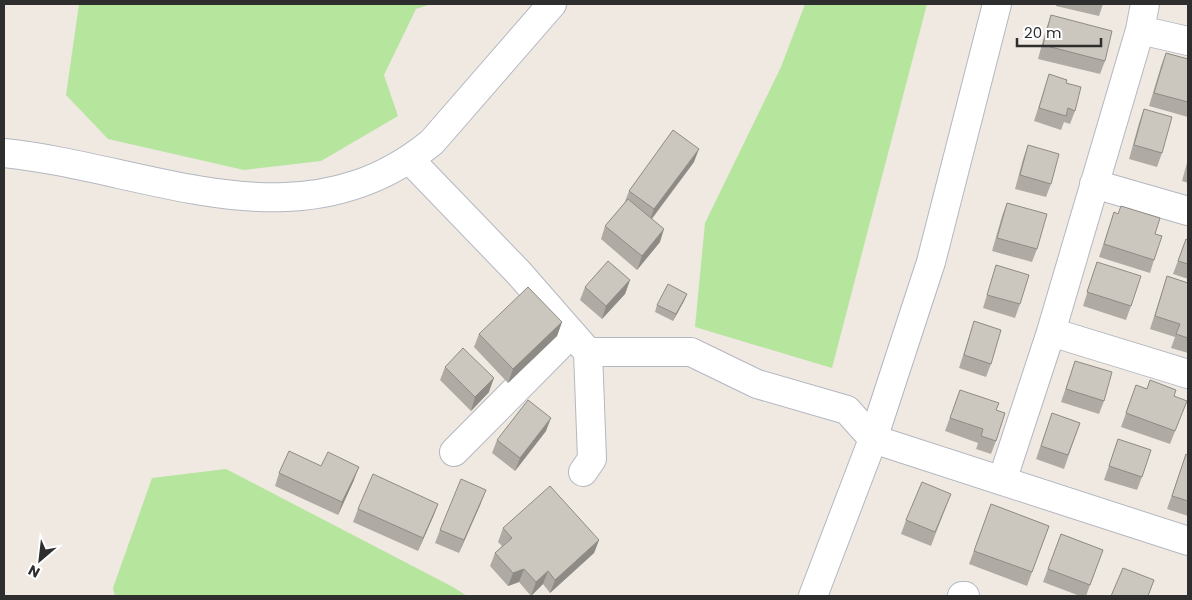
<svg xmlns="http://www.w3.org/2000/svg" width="1192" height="600" font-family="Poppins,sans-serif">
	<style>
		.green { fill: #b6e59e }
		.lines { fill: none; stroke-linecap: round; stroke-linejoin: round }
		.minor-casing { stroke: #b4b7c1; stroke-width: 30 }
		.tertiary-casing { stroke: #b4b7c1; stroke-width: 30 }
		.minor { stroke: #fff; stroke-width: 28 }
		.tertiary { stroke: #fff; stroke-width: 28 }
		.wall { fill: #afaba4 }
		.shaded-wall { fill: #8e8b86 }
		.building { fill: #cbc7bf; stroke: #8e8b86 }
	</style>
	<rect width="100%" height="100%" fill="#efe9e1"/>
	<!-- green -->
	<path class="green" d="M79 4H431L416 9 384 75 398 116 321 161 244 170 108 139 66 95Z
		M805 4H927L832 368 695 327 705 223 781 67Z
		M226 469 453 587 467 596H115L113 588 152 478Z"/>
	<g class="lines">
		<!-- minor casing -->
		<g class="minor-casing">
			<path id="minor" d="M1140 30 1188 41
				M410 160 518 272 588 352H691L757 384 847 410 873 439 1188 541
				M1094 184 1188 211
				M1051 332 1188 374
				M454 452 571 334
				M583 472 592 459 588 352
				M1002 481 1051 332 1140 30 1145 4
				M962 596H965"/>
		</g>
		<!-- tertiary casing -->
		<g class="tertiary-casing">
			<path id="tertiary" d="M4 153C150 168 300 251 432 142L552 4
				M813 596 873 439 931 262 997 4"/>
		</g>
		<!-- minor -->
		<use href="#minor" class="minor"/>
		<!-- tertiary -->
		<use href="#tertiary" class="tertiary"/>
	</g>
	<!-- wall -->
	<path class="wall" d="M1056 4H1103L1099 16 1056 6Z
		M1051 15 1105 61 1100 74 1038 59 1046 29Z
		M1166 53 1188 59V117L1149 106 1161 66Z
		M1049 74 1066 83 1075 111 1070 124 1064 122 1061 130 1034 121Z
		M1144 109 1162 153 1157 167 1129 159 1139 123Z
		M1028 145 1051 184 1046 197 1015 189 1023 159Z
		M1188 159V183L1182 181Z
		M694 162 652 219 660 242 637 270 601 239 605 226 624 204 629 191Z
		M1007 203 1037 249 1032 262 992 251 1002 216Z
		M1114 212 1155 234 1154 260 1150 273 1099 257Z
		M1186 239 1188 240V279L1173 274Z
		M1097 262 1131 306 1126 320 1083 306Z
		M996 265 1020 304 1015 318 983 308Z
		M1167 276 1188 283V353L1171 348 1175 337 1150 329Z
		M630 280 625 294 602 319 580 300 585 287Z
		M687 294 684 301 673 321 655 312 657 305Z
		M974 321 991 364 986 377 959 368Z
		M562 322 557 336 508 383 474 347 479 334Z
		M1075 361 1104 401 1099 414 1061 402Z
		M445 367 489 392 471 411 440 380Z
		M1136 385 1147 389 1187 401 1170 444 1121 427Z
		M960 390 996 410V441L991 454 976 449 978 443 945 431Z
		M1052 413 1080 423 1064 469 1036 459Z
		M546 431 515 471 492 453 497 440Z
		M1118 439 1142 477 1137 490 1104 480Z
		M1186 454 1188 455V516L1167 509Z
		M321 466 354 480 338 515 275 486 279 473Z
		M951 494 931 546 901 534 906 520Z
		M481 503 459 553 435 543 440 530Z
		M438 504 433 517 418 551 353 522 358 509Z
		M991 504 1049 526 1027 586 969 564Z
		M503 528 599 540 594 553 550 593 543 584 531 596 519 582 508 586 490 566 495 553 502 546 498 542Z
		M1061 534 1103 550 1086 596H1080L1043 582Z"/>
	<!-- shaded-wall -->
	<path class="shaded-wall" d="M699 149 694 162 649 222 654 209Z
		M664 229 660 242 637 270 642 256Z
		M630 280 625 294 602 319 606 306Z
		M687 294 684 301 673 321 676 314Z
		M562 322 557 336 508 383 513 369Z
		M494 378 489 392 471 411 475 397Z
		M551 418 546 431 515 471 520 458Z
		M359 467 354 480 338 515 342 502Z
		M486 490 481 503 459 553 464 540Z
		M438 504 433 517 418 551 423 538Z
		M599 540 594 553 550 593 555 580Z
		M524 569 519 582 508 586 513 573Z
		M548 571 543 584 531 596 536 582Z"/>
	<!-- building -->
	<path class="building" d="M1051 15 1112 31 1105 61 1043 45Z
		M1166 53 1188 59V102L1154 93Z
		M1049 74 1067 80 1066 83 1081 87 1075 111 1068 108 1066 116 1039 108Z
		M1144 109 1172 117 1162 153 1134 145Z
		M673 130 699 149 654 209 629 191Z
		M1028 145 1059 154 1051 184 1020 175Z
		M628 199 664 229 642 256 605 226Z
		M1007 203 1047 214 1037 249 997 238Z
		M1121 206 1160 218 1155 234 1162 236 1154 260 1104 244 1114 212 1118 214Z
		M1186 239 1188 240V264L1178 261Z
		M608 261 630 280 606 306 585 287Z
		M1097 262 1141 276 1131 306 1087 292Z
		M996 265 1029 275 1020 304 987 295Z
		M1167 276 1188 283V338L1176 334 1180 324 1155 316Z
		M668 284 687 294 676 314 657 305Z
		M528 287 562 322 513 369 479 334Z
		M974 321 1001 330 991 364 964 355Z
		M463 348 494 378 475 397 445 367Z
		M1075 361 1112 372 1104 401 1066 389Z
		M1150 380 1176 390 1174 396 1187 401 1175 431 1126 413 1136 385 1147 389Z
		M960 390 999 403 996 410 1005 413 996 441 981 436 983 429 950 418Z
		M528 400 551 418 520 458 497 440Z
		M1052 413 1080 423 1068 455 1041 446Z
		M1118 439 1151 450 1142 477 1109 466Z
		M289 451 321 466 328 452 359 467 342 502 279 473Z
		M1186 454 1188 455V501L1172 496Z
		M373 474 438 504 423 538 358 509Z
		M461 479 486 490 464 540 440 530Z
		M922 482 951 494 935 532 906 520Z
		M550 486 599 540 555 580 548 571 536 582 524 569 513 573 495 553 512 538 503 528Z
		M991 504 1049 526 1032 572 974 551Z
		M1061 534 1103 550 1090 585 1048 569Z
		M1123 568 1154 580 1148 596H1111Z"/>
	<!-- border -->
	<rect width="1192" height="600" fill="none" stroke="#2e2e2e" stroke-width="10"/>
	<!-- north arrow -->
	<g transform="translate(40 560) rotate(208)" stroke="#ffffff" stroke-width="4" paint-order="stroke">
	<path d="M0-4L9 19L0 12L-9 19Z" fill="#2e2e2e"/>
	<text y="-8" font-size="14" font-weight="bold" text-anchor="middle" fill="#2e2e2e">N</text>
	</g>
	<!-- scale -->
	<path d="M1017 38v8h84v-8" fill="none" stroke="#2e2e2e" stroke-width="2.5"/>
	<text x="1024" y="38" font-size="15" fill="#2e2e2e" stroke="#ffffff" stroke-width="4" paint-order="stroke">20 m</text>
</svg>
